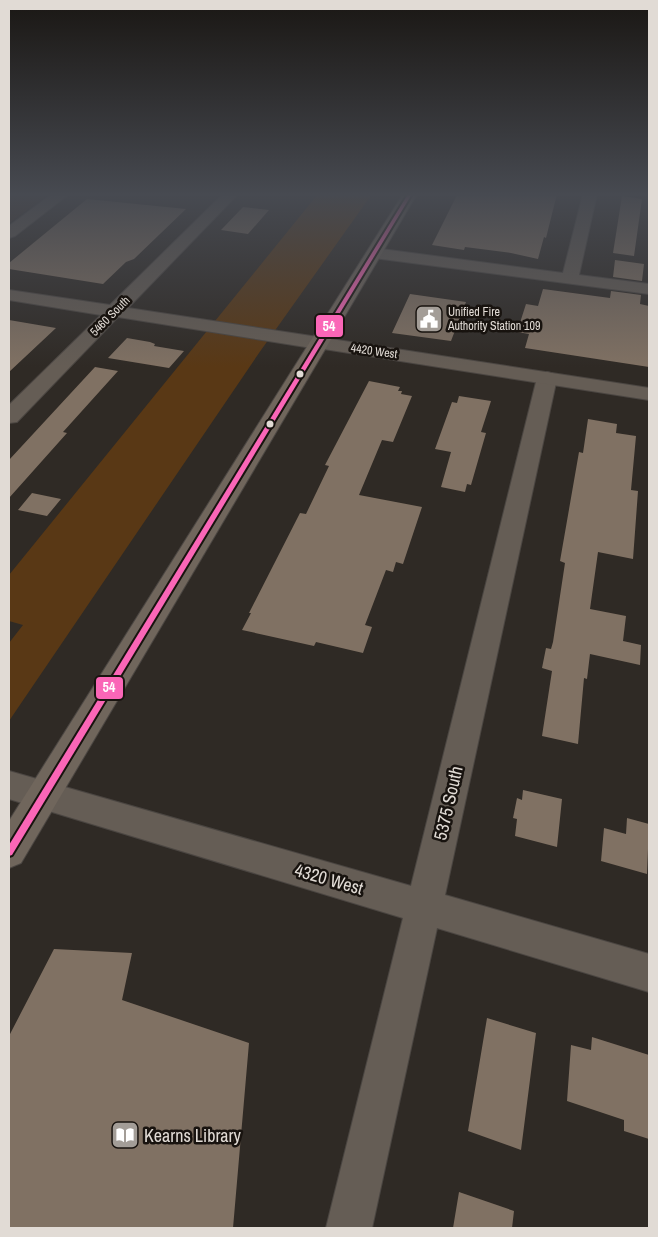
<svg xmlns="http://www.w3.org/2000/svg" width="658" height="1237" font-family="'Archivo Narrow',sans-serif">
	<style>
		.built { fill: #3b2d22 }
		.green { fill: #593815 }
		.building { fill: #807163 }
		.lines { fill: none; stroke-linecap: round; stroke-linejoin: round }
		.minor-casing { stroke: #4b4642; stroke-width: 2 }
		.tertiary-casing { stroke: #4b4642; stroke-width: 2 }
		.primary-casing { stroke: #4b4642; stroke-width: 2 }
		.minor { fill: #655d55; fill-rule: evenodd }
		.tertiary { fill: #655d55; fill-rule: evenodd }
		.primary { fill: #70665c; fill-rule: evenodd }
		.bus-1-casing { stroke: #18130f; stroke-width: 4 }
		.bus-1 { fill: #fa66b7; fill-rule: evenodd }
		.bus-dot { fill: #e1dbd5; stroke: #18130f; stroke-width: 2 }
		.labels { text-anchor: middle; dominant-baseline: central; stroke-width: 5; stroke-linejoin: round; paint-order: stroke }
		.far-poi-label { font-size: 12px; fill: #e1dbd5; stroke: #18130f; text-anchor: start }
		.far-street-label { font-size: 12px; fill: #e1dbd5; stroke: #18130f }
		.near-street-label { font-size: 18px; fill: #e1dbd5; stroke: #18130f }
		.near-poi-label { font-size: 18px; fill: #e1dbd5; stroke: #18130f; text-anchor: start }
		.line-badge { stroke: #18130f; stroke-width: 2 }
		.badge-label { font-size: 14px; text-anchor: middle; font-weight: bold; fill: #fff }
	</style>
	<rect width="100%" height="100%" fill="#2f2a25"/>
	<!-- built -->
	<path class="built" d="M9 194H49L9 223Z"/>
	<!-- green -->
	<path class="green" d="M318 194H372L259 353 9 721V643L23 625 9 621V575Z"/>
	<!-- building -->
	<path class="building" d="M461 194H557L546 238 544 237 538 259 511 253 465 247 464 250 432 245 456 197Z
		M622 196 642 199 634 256 613 253Z
		M87 199 186 209 134 259 126 262 103 284 9 269V263Z
		M243 207 269 210 248 234 221 230Z
		M615 260 644 264 642 281 613 277Z
		M543 289 610 298 611 291 641 295 640 304 649 306V367L525 348 529 334 517 332 526 304 538 306Z
		M410 294 466 302 451 341 392 333Z
		M9 320 56 328 9 372Z
		M127 338 150 342 155 344 154 346 184 351 169 368 108 358Z
		M95 367 118 371 63 432 67 433 9 498V460Z
		M369 381 400 387 398 391H402L401 394 412 396 393 442 382 440 359 495 422 507 403 564 396 562 393 572 386 570 365 625 372 627 363 653 316 642 314 646 242 630 251 613H249L300 513 306 514 329 466 325 465Z
		M459 396 491 401 481 432 486 433 471 485 467 484 465 492 441 487 451 452 435 449 452 402 457 403Z
		M588 419 617 424 616 433 636 436 631 490 638 491 633 559 598 552 590 609 626 616 623 641 641 645 640 665 590 654 587 679 584 678 578 744 542 736 552 671 542 668 546 648 551 649 553 642 565 563 560 561 579 452 583 453Z
		M32 493 61 499 47 516 18 510Z
		M523 790 562 799 557 847 515 836 517 819 513 818 517 798 522 800Z
		M627 818 649 824 647 874 601 861 604 828 626 834Z
		M54 949 132 953 122 1000 249 1043 233 1228H9V1036Z
		M487 1018 536 1033 521 1150 468 1131Z
		M592 1037 649 1055V1139L624 1131V1120L567 1101 571 1045 591 1050Z
		M459 1192 514 1211 512 1228H453Z"/>
	<g class="lines">
		<!-- minor casing -->
		<g class="minor-casing">
			<path id="minor" d="M52 194H69L15 236 9 238V226Z
				M223 194H238L128 308 318 337 325 339 328 343 325 347 318 349 118 317 17 422 9 423V405L101 315 9 300V290L110 305Z
				M583 194H597L579 275 649 284V294L374 258 366 253 374 248 563 273Z
				M547 372 554 374 557 378 445 895 649 954V992L437 928 372 1228H326L403 918 9 799V771L411 886 537 378 540 374Z"/>
		</g>
		<!-- tertiary casing -->
		<g class="tertiary-casing">
			<path id="tertiary" d="M318 337 649 388V400L311 347 308 343 311 339Z"/>
		</g>
		<!-- primary casing -->
		<g class="primary-casing">
			<path id="primary" d="M403 194H417L21 863 9 868V821Z"/>
		</g>
		<!-- minor -->
		<use href="#minor" class="minor"/>
		<!-- tertiary -->
		<use href="#tertiary" class="tertiary"/>
		<!-- primary -->
		<use href="#primary" class="primary"/>
		<!-- bus-1 casing -->
		<g class="bus-1-casing">
			<path id="bus-1" d="M408 194H412L12 855 9 856V845Z"/>
		</g>
		<!-- bus-1 -->
		<use href="#bus-1" class="bus-1"/>
	</g>
	<!-- sky -->
	<linearGradient id="sky" x2="0" y2="1"><stop stop-color="#1a1714"/><stop offset="0.53" stop-color="#474a51"/><stop offset="1" stop-color="#474a51" stop-opacity="0"/></linearGradient>
	<rect width="658" height="367" fill="url(#sky)"/>
	<!-- icons -->
	<defs>
		<g id="civic-square" transform="scale(1.4375)"><rect x="-9" y="-9" width="18" height="18" rx="4" fill="#a39d97" stroke="#18130f"/><path d="M-.6-6.5H3V-4.5H.6V-3L4-1V1h2V6H-6V1h2V-1L-.6-3ZM-1.2 2.5V6h2.4V2.5Z" fill="#fff"/></g>
		<g id="library-square" transform="scale(1.4375)"><rect x="-9" y="-9" width="18" height="18" rx="4" fill="#a39d97" stroke="#18130f"/><path d="M-6-4Q-3-5.5-.7-3.5V5Q-3 3-6 4ZM6-4Q3-5.5 .7-3.5V5Q3 3 6 4Z" fill="#fff"/></g>
	</defs>
	<g fill-rule="evenodd">
		<use href="#civic-square" x="429" y="319"/>
		<use href="#library-square" x="125" y="1135"/>
	</g>
	<!-- markers -->
	<g class="bus-dot">
		<circle cx="300" cy="374" r="4.5"/>
		<circle cx="270" cy="424" r="4.5"/>
	</g>
	<g class="labels">
		<!-- far-poi labels -->
		<g class="far-poi-label">
			<text x="448" y="312">Unified Fire<tspan x="448" dy="14">Authority Station 109</tspan></text>
		</g>
		<!-- far-street labels -->
		<g class="far-street-label">
			<text transform="translate(110 316) rotate(-45)">5460 South</text>
			<text transform="translate(374 351) rotate(8)">4420 West</text>
		</g>
		<!-- near-street labels -->
		<g class="near-street-label">
			<text transform="translate(448 803) rotate(-77)">5375 South</text>
			<text transform="translate(329 879) rotate(16)">4320 West</text>
		</g>
		<!-- near-poi labels -->
		<g class="near-poi-label">
			<text x="144" y="1135">Kearns Library</text>
		</g>
	</g>
	<g class="line-badge">
		<rect x="315" y="314" width="29" height="24" rx="5" fill="#fa66b7"/>
		<rect x="95" y="676" width="29" height="24" rx="5" fill="#fa66b7"/>
	</g>
	<g class="badge-label">
		<text x="329" y="331">54</text>
		<text x="109" y="692">54</text>
	</g>
	<!-- border -->
	<rect width="658" height="1237" fill="none" stroke="#e1dbd5" stroke-width="20"/>
</svg>
